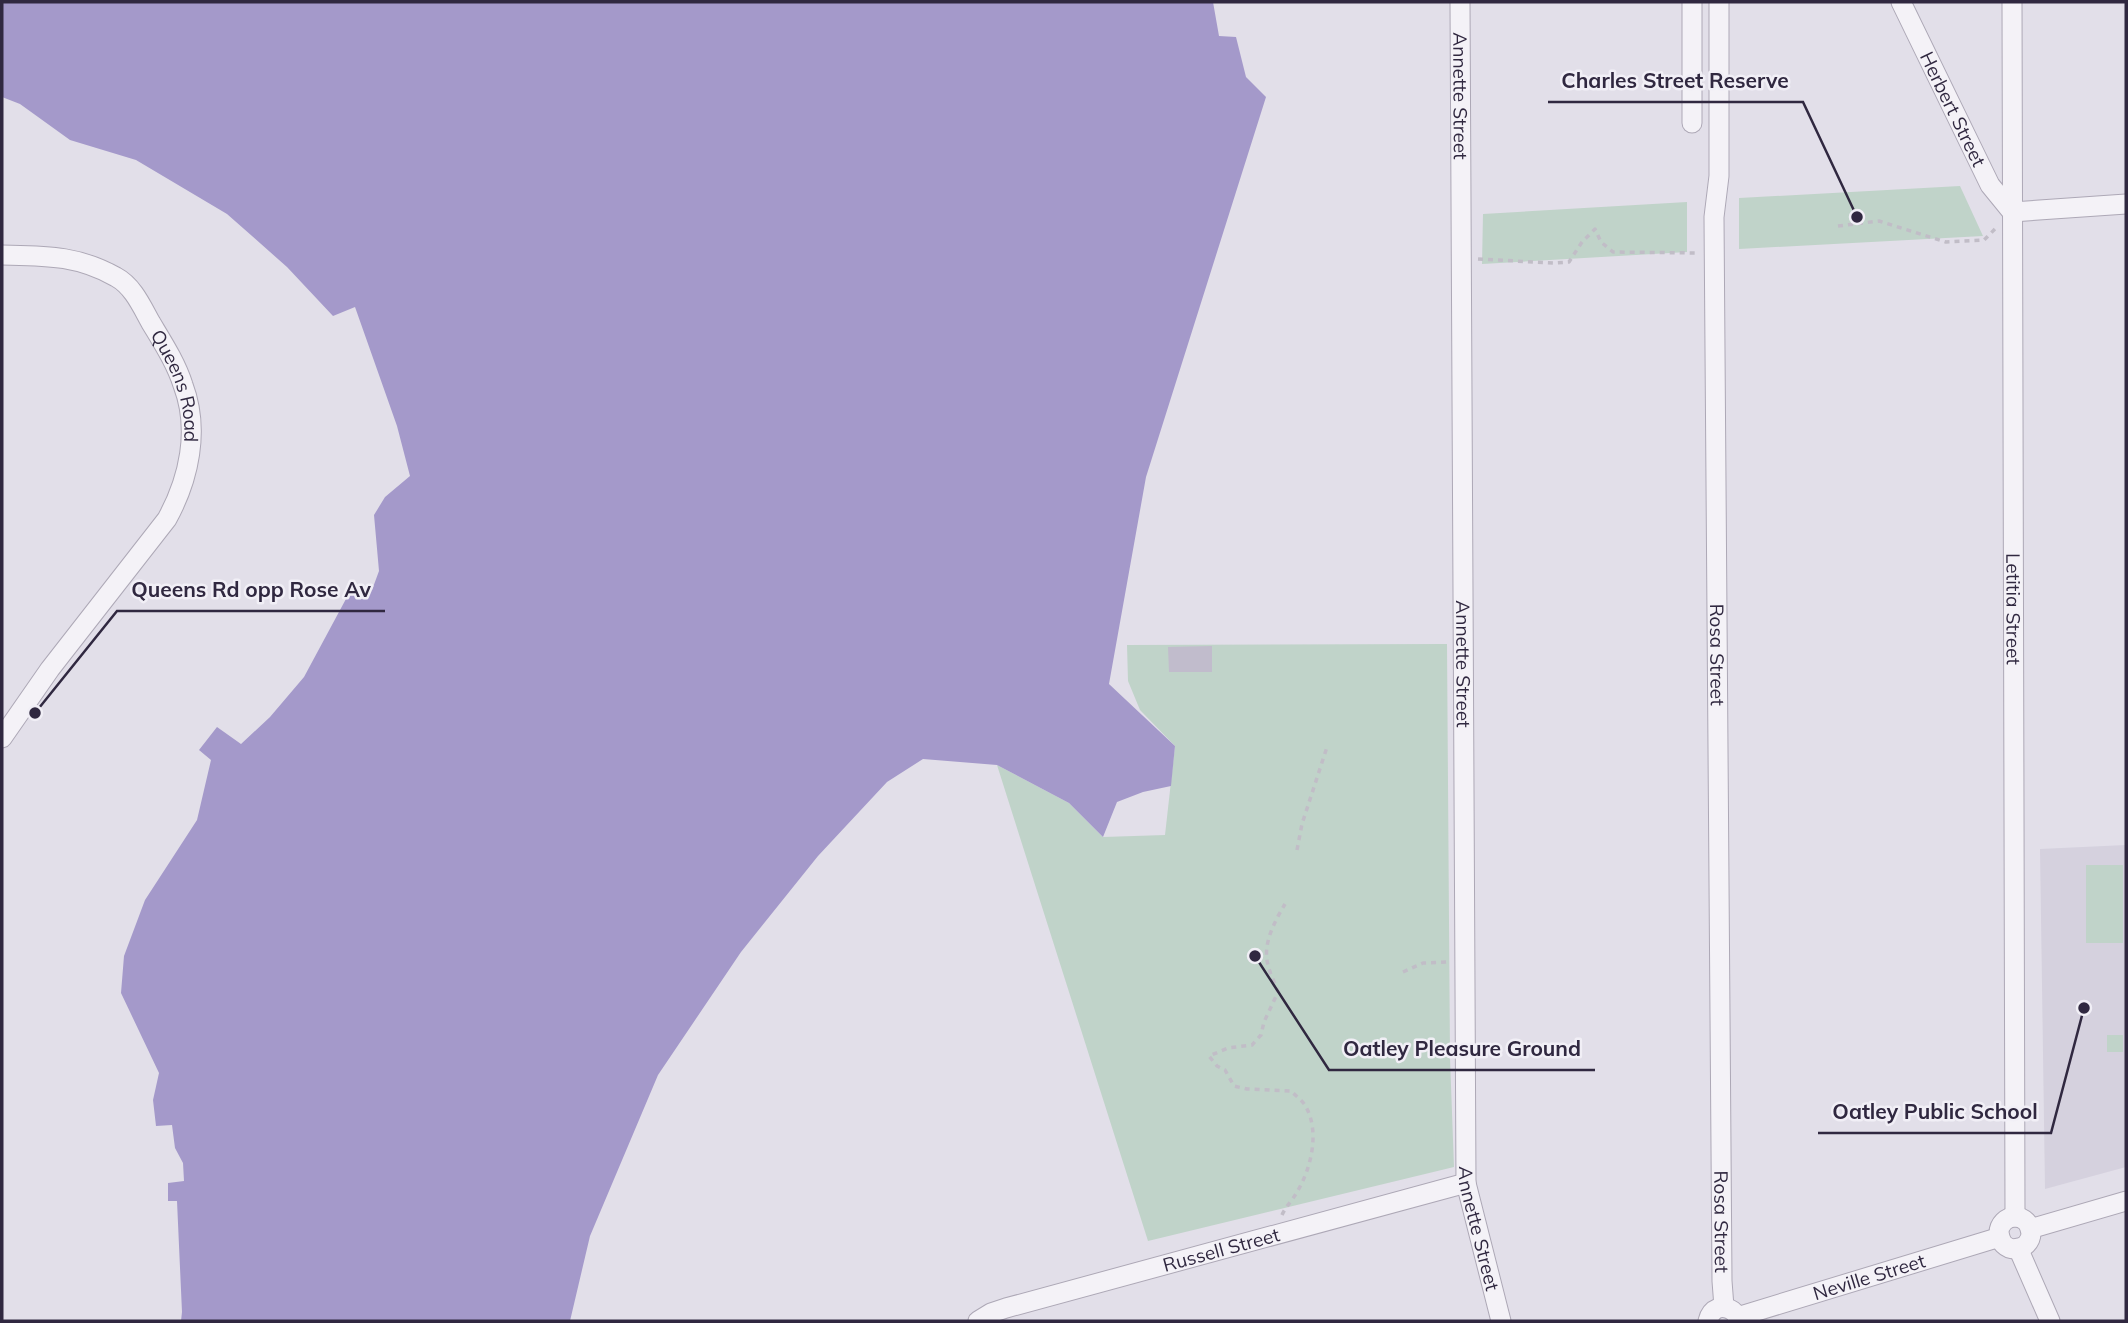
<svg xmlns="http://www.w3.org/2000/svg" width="2128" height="1323" font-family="Mulish,sans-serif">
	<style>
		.built { fill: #d5d1de }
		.green { fill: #c0d3c9 }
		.water { fill: #a499ca }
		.building { fill: #c1bccc }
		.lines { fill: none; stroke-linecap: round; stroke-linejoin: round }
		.minor-casing { stroke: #ada8b6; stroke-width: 21 }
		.path { stroke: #c1bdc7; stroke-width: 3.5; stroke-dasharray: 5 5; stroke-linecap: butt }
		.minor { stroke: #f4f2f7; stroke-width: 19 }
		.labels { text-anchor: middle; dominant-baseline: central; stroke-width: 5; stroke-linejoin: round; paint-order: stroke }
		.street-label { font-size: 19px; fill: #302840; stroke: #f1eff6 }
		.leader { fill: none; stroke: #302840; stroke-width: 2.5 }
		.callout-dot { fill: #302840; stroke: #f1eff6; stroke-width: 2.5 }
		.callout-label { font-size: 21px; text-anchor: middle; font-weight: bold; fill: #302840; stroke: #f1eff6; stroke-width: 5; stroke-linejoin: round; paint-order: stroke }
	</style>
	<rect width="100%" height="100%" fill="#e2dfe9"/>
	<!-- built -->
	<path class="built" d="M2126 845V1167L2045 1189 2040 849Z"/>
	<!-- green -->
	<path class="green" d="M1960 186 1983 236 1739 249V198Z
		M1687 202V252L1482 264 1483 214Z
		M1447 644 1450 1058 1454 1167 1148 1241 997 765 1069 803 1103 837 1165 835 1175 746 1140 710 1128 681 1127 645Z
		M2086 865H2123V943H2086Z
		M2107 1035H2123V1052H2107Z"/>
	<!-- water -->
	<path class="water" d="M2 2H1213L1219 36 1236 37 1246 77 1266 97 1146 477 1109 684 1175 746 1171 786 1143 792 1117 802 1103 837 1069 803 997 765 923 759 887 782 818 856 741 952 658 1075 590 1236 570 1321H181L182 1312 177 1201H168V1183L184 1181 183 1163 175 1148 172 1125 156 1126 153 1100 159 1073 121 993 124 956 145 900 197 820 211 760 199 750 217 727 241 744 270 717 304 677 354 584 372 590 379 571 374 515 385 497 410 476 397 426 355 307 333 316 287 267 227 214 136 160 70 140 20 104 2 97Z"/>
	<!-- building -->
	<path class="building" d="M1212 646V672H1169L1168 647Z"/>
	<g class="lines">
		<!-- minor casing -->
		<g class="minor-casing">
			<g id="minor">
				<path id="s1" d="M1460 2 1466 1183 1501 1321"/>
				<path id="s2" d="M1719 2V176L1714 217 1722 1281 1724 1307"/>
				<path id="s3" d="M1901 2 1990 185 2012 212 2126 204"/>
				<path id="s4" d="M2012 2 2015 1217"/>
				<path d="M1692 123V2"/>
				<path id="s5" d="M2 255C45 256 77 255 116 277 133 286 142 307 151 323 163 343 176 363 183 385 200 430 189 479 167 519L50 669 2 738"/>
				<circle cx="2015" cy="1233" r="16"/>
				<path d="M2030 1229 2126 1201"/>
				<path d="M2018 1248 2050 1321"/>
				<path id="s6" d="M1737 1317 2000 1237"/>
				<path id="s7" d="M978 1321 991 1313 1006 1308 1466 1183"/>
				<path d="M1708 1321C1711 1308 1722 1304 1733 1311"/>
			</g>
		</g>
		<!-- path -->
		<path class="path" d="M1838 226 1879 221 1946 242 1984 240 1996 228
			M1478 259 1553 263 1569 262 1582 242 1595 229 1601 242 1613 252 1698 253
			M1297 850 1302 824 1327 747
			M1403 972 1423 963 1449 962
			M1282 1215C1286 1206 1292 1201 1297 1192 1311 1169 1320 1132 1306 1107 1303 1101 1296 1096 1291 1091L1247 1089 1234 1086 1225 1070 1217 1066 1209 1056 1228 1048 1252 1045 1261 1035 1264 1022 1278 992C1275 983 1270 974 1268 965 1262 944 1275 921 1285 904"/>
		<!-- minor -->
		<use href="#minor" class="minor"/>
	</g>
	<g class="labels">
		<!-- street labels -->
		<g class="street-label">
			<text stroke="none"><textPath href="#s1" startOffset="94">Annette Street</textPath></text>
			<text stroke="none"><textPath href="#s3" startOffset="119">Herbert Street</textPath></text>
			<text stroke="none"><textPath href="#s5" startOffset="245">Queens Road</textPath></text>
			<text stroke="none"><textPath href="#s4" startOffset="607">Letitia Street</textPath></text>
			<text stroke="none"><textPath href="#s2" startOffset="653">Rosa Street</textPath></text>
			<text stroke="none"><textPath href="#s1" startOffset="662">Annette Street</textPath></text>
			<text stroke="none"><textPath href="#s2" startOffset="1220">Rosa Street</textPath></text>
			<text stroke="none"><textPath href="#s1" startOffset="1228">Annette Street</textPath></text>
			<text stroke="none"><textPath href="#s7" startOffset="254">Russell Street</textPath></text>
			<text stroke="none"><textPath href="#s6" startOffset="138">Neville Street</textPath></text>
		</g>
	</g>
	<!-- callouts -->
	<path class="leader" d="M1857 217L1803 102H1548M35 713L117 611H385M1255 956L1329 1070H1595M2084 1008L2051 1133H1818"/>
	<g class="callout-dot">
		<circle cx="1857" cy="217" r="7"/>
		<circle cx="35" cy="713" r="7"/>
		<circle cx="1255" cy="956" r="7"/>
		<circle cx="2084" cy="1008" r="7"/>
	</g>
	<g class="callout-label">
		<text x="1675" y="88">Charles Street Reserve</text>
		<text x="251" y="597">Queens Rd opp Rose Av</text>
		<text x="1462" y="1056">Oatley Pleasure Ground</text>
		<text x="1935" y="1119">Oatley Public School</text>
	</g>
	<!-- border -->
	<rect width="2128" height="1323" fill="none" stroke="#302840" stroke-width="7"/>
</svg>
